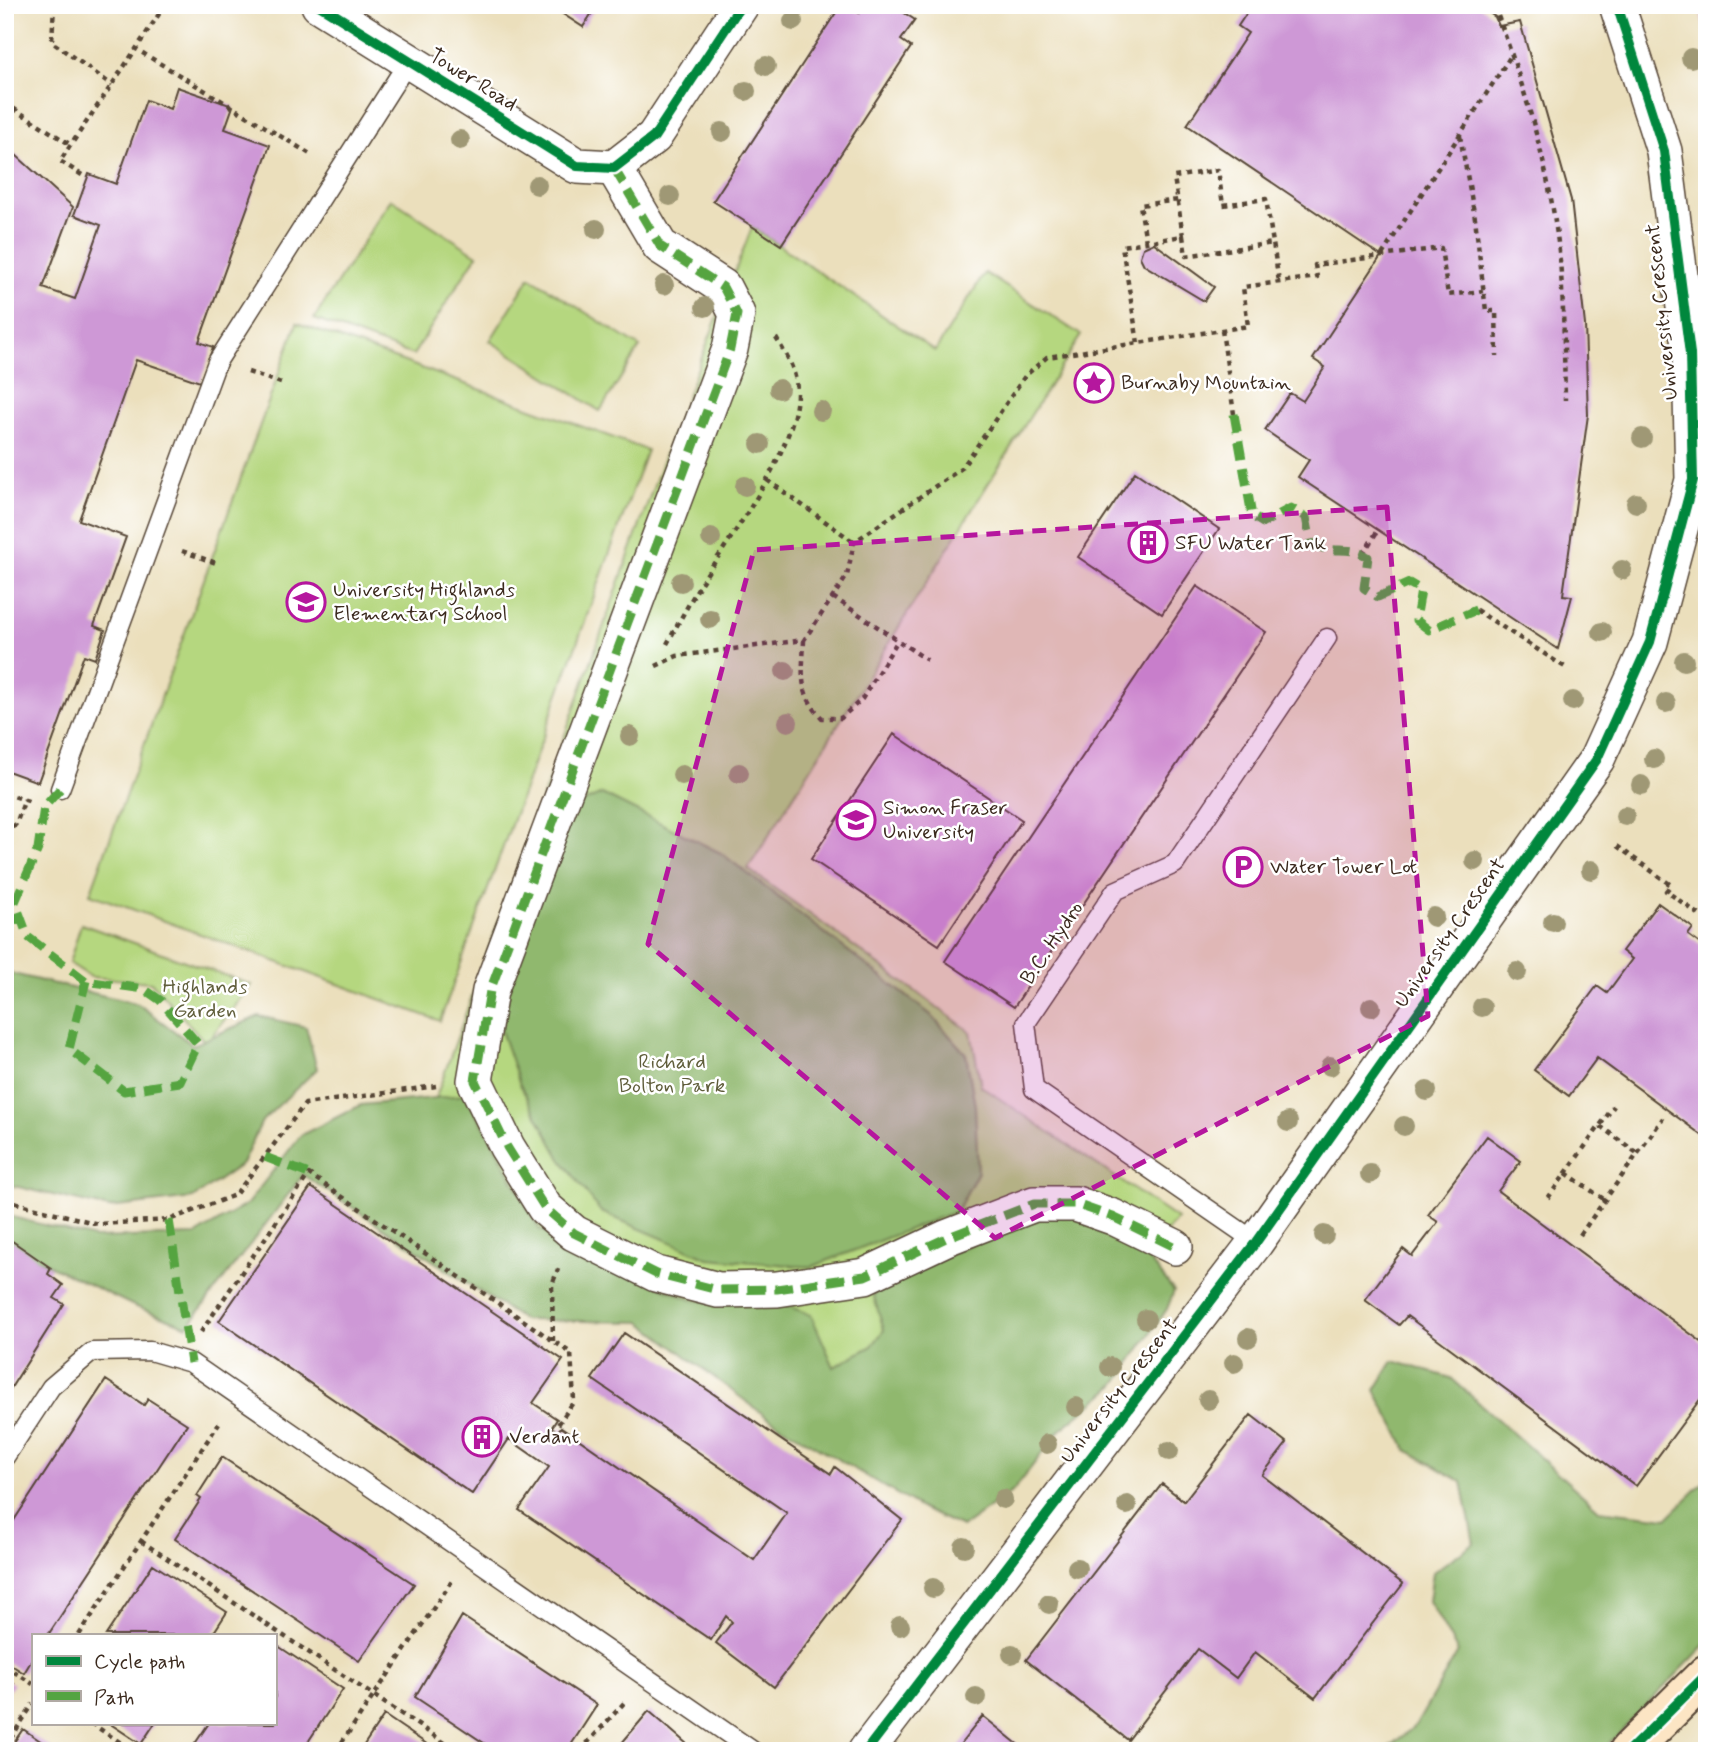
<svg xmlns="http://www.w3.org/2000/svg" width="1712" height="1756" font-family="Mynerve,sans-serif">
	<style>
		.green { fill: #b5d77f; stroke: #78804e; stroke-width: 2 }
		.forest { fill: #90b86e; stroke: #667146; stroke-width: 2 }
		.building { fill: #ce98d6 }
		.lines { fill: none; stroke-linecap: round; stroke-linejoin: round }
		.lane-casing { stroke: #554536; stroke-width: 21 }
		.street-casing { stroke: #554536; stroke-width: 38 }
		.secondary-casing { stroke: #554536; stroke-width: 42 }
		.path { stroke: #554536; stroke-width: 4.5; stroke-dasharray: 5 5; stroke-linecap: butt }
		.lane { stroke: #fff; stroke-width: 18 }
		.street { stroke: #fff; stroke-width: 35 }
		.secondary { stroke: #fce5c4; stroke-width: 38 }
		.quiet { stroke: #54a441; stroke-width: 9; stroke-dasharray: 18 9; stroke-linecap: butt }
		.cycleway-casing { stroke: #fff; stroke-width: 15 }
		.cycleway { stroke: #00873e; stroke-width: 10 }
		.tree { fill: #9f9875 }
		.marked { fill: #b5179e; fill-opacity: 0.2; stroke: #b5179e; stroke-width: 5; stroke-dasharray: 14 9; stroke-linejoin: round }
		.labels { text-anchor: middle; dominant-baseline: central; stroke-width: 5; stroke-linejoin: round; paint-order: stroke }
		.street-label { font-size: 21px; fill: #3b2a1e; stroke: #fff }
		.poi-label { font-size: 21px; fill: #3b2a1e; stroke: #fff; text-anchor: start }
		.park-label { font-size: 21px; fill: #605e3b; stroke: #fff }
	</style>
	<rect width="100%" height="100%" fill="#fff"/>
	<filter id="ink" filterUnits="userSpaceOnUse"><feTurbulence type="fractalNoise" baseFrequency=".0143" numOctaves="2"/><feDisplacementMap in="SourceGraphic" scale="14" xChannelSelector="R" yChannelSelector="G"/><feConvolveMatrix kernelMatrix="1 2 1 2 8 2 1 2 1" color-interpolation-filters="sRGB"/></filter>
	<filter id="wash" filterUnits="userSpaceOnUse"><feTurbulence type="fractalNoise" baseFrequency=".00686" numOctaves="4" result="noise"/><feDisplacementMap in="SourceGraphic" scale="28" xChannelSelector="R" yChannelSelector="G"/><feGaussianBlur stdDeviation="1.57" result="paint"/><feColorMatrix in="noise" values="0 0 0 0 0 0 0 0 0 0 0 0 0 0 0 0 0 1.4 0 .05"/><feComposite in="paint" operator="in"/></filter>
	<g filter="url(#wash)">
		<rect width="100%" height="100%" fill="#ebdfbc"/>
		<!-- green -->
		<path class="green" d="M391 199 477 255 413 355 314 319Z
			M752 227 935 351 985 273 1081 335 748 869 971 1032 981 1086 1177 1219 948 1512 415 1156 670 440Z
			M530 277 640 347 600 411 490 341Z
			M297 323 647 450 440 1021 90 894Z
			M81 924 252 985 206 1043 151 982 91 977 69 963Z"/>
		<!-- forest -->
		<path class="forest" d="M602 794 721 853 931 1015 966 1054 975 1106 978 1172 957 1211 811 1267 708 1258 601 1212 561 1159 520 1085 497 1019 560 812Z
			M5 972 138 1004 193 1045 259 1016 306 1027 317 1069 262 1121 242 1164 193 1198 109 1208 5 1184Z
			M464 1095 488 1133 539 1229 608 1265 692 1300 786 1305 811 1315 834 1367 872 1346 884 1330 873 1294 999 1229 1069 1211 1133 1240 1174 1291 1167 1309 1115 1385 1059 1431 1014 1490 962 1527 924 1510 768 1418 641 1322 523 1320 303 1175 188 1326 134 1306 5 1244V1215L94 1238 196 1235 247 1204 301 1135 361 1105Z
			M1393 1361 1451 1378 1599 1510 1667 1518 1707 1479V1643L1602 1751H1384L1416 1725 1458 1652 1429 1601 1433 1572 1474 1543 1462 1482 1407 1450 1375 1390Z"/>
		<g id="blocks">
			<!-- building -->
			<path class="building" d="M549 5H597L583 27Z
				M841 5H848L859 13 864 5H892L915 20 901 40 911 47 781 245 713 201Z
				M1252 5H1478L1495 17 1499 26 1520 22 1571 200 1585 325 1588 415 1563 595 1572 596 1558 649 1298 477 1309 460 1265 430 1290 393 1303 401 1325 367 1313 359 1381 256 1187 125 1248 33 1238 26Z
				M1699 5H1707V38H1706Z
				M177 87 233 106 225 129 270 145 199 342 213 347 200 382 136 360 79 520 126 537 94 626 105 630 95 659 84 655 38 782 5 770V145L73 207 43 288 75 299 101 225 74 215 89 174 116 184 146 100 170 109Z
				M1154 243 1214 287 1204 301 1144 265 1140 257 1143 248Z
				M1135 472 1219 529 1162 614 1078 557Z
				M1197 586 1266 632 1014 1007 945 961Z
				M894 734 1022 820 939 945 811 859Z
				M1658 903 1693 928 1688 935 1707 949V1139L1597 1058 1569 1096 1534 1070 1597 986 1607 993 1632 959 1622 951Z
				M1487 1136 1521 1161 1498 1191 1707 1346V1390L1636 1486 1407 1316 1399 1325 1365 1300 1403 1249 1412 1256 1438 1222 1428 1215Z
				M311 1187 563 1360 533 1403 557 1419 550 1430 556 1434 561 1427 754 1560 787 1513 592 1379 624 1333 831 1474 835 1467 902 1520 774 1687 716 1643 732 1622 726 1616 711 1640 519 1510 549 1467 509 1439 472 1494 219 1321Z
				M5 1236 51 1268 48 1274 63 1285 54 1298 64 1304 7 1394Z
				M106 1380 144 1405 148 1399 187 1424 48 1635H33V1658L24 1673 5 1661V1534Z
				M1251 1415 1287 1443 1262 1475 1403 1584 1315 1698 1255 1652 1236 1678 1198 1649 1128 1740 1026 1660 1162 1484 1184 1501Z
				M222 1457 414 1584 359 1661 175 1539 201 1499 197 1496Z
				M153 1564 227 1612 212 1635H106Z
				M462 1616 597 1705 567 1751H496L415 1697Z
				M275 1644 343 1689 302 1751H190L209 1723H275Z
				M5 1679 14 1684 5 1697Z
				M649 1711 695 1751H615Z
				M384 1715 437 1751H360Z
				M983 1716 1026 1751H955Z
				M109 1723H155L141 1744Z
				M23 1729 55 1751H8Z"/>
		</g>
	</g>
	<g filter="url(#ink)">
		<use href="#blocks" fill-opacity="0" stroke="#554536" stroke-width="2"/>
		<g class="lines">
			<!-- lane casing -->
			<g class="lane-casing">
				<path id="lane" d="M60 789 217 362 408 62
					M1256 1242 1034 1089 1026 1023 1115 891 1175 864 1327 638
					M5 1457 51 1387 92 1352 150 1351 191 1363 753 1751"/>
			</g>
			<!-- street casing -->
			<g class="street-casing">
				<path id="street" d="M319 5 577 166 614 168
					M614 168 660 246 723 287 737 314 730 349 490 991 475 1081 507 1147 545 1208 574 1233 656 1274 718 1290 777 1289 865 1276 946 1238 1034 1204H1076L1113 1217 1175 1247
					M614 168 654 137 741 5
					M866 1751 1256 1242 1597 759 1650 642 1693 480 1690 354 1664 151 1617 5"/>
			</g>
			<!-- secondary casing -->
			<g class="secondary-casing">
				<path id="secondary" d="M1629 1751 1707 1674"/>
			</g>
			<!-- path -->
			<path class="path" d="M54 5 52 42 112 85
				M165 5 136 49 310 154
				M1506 5 1495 8C1525 88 1552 176 1560 261 1564 307 1564 354 1565 400
				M5 103 71 145
				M1460 136 1475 218 1486 311H1496L1497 356
				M82 175 60 161 136 49
				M1183 236 1174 177 1218 170 1223 205 1266 199 1273 243
				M1146 242 1140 205 1178 200
				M1382 255 1512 54
				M1222 330 1234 414
				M1138 343 1122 246 1183 236 1186 256 1273 243 1279 282
				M248 372 281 383
				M767 480 854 542
				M182 551 219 564
				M1363 554 1378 530
				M833 597 927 660
				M1476 610 1568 669
				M804 640C803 674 797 691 822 718H841L862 699 898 640
				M667 644C678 624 689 603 701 583 732 534 796 451 797 393 797 371 787 356 776 338
				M656 666 677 656 804 640 847 576 854 542 962 468 1025 376 1047 357 1248 326 1243 287 1317 277 1315 265 1441 248 1448 295 1483 291
				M5 793 31 802
				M5 834 16 824 25 799
				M1617 846 1671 885 1666 891 1707 920
				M1600 1126 1637 1153
				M1566 1173 1605 1200
				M1548 1198 1614 1106
				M5 1200 98 1224 169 1220 235 1195 305 1104 436 1086
				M1580 1235 1663 1118
				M201 1332 309 1174 571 1353 574 1401 553 1432
				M553 1341 552 1285 558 1269
				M141 1541 457 1751
				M79 1635 219 1423
				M5 1666 33 1684
				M91 1723 133 1751
				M5 1747 33 1704
				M336 1751 452 1581
				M580 1751 624 1703"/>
			<!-- lane -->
			<use href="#lane" class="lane"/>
			<!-- street -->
			<use href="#street" class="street"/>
			<!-- secondary -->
			<use href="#secondary" class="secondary"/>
			<!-- quiet -->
			<path class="quiet" d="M614 168 660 246 723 287 737 314 730 349 490 991 475 1081 507 1147 545 1208 574 1233 656 1274 718 1290 777 1289 865 1276 946 1238 1034 1204H1076L1113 1217 1175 1247
				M1234 414 1252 516 1263 523 1291 508 1306 517 1311 543C1332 556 1348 544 1368 557L1364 588 1378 597 1409 583 1421 590 1416 620 1429 630 1476 610
				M60 789 44 807 38 849 15 902 28 937 86 981 144 989 160 1000 198 1044 180 1082 124 1091 69 1049 86 981
				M5 918 22 920
				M265 1157 309 1174
				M169 1220 191 1363"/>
			<!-- cycleway casing -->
			<g class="cycleway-casing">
				<path id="cycleway" d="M319 5 577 166 614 168 654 137 741 5
					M866 1751 1256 1242 1597 759 1650 642 1693 480 1690 354 1664 151 1617 5
					M1629 1751 1707 1674"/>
			</g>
			<!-- cycleway -->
			<use href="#cycleway" class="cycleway"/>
		</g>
		<!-- trees -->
		<g class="tree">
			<circle cx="793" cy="21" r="10"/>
			<circle cx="1691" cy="58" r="10"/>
			<circle cx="766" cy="66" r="10"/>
			<circle cx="746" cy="91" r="10"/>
			<circle cx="722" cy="132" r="10"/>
			<circle cx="460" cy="140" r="10"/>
			<circle cx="537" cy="185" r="10"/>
			<circle cx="670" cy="196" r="10"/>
			<circle cx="596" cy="229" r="10"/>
			<circle cx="664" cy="285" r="10"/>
			<circle cx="705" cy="307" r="10"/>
			<circle cx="779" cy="389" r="10"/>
			<circle cx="821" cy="411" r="10"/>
			<circle cx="1642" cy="438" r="10"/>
			<circle cx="760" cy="444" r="10"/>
			<circle cx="745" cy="486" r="10"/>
			<circle cx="1636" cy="503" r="10"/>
			<circle cx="711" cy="538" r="10"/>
			<circle cx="1622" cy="570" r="10"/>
			<circle cx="681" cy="582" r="10"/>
			<circle cx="710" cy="619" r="10"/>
			<circle cx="1602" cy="632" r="10"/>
			<circle cx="1684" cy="661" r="10"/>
			<circle cx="785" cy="671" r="10"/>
			<circle cx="1573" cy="701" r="10"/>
			<circle cx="1666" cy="703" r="10"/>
			<circle cx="788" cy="722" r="10"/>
			<circle cx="630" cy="736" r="10"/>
			<circle cx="1654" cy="759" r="10"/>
			<circle cx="739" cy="773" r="10"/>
			<circle cx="682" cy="775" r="10"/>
			<circle cx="1641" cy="785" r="10"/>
			<circle cx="1625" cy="816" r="10"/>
			<circle cx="1475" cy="861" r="10"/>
			<circle cx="1591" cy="870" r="10"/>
			<circle cx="1434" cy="917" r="10"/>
			<circle cx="1553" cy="922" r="10"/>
			<circle cx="1517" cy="972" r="10"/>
			<circle cx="1371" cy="1007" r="10"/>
			<circle cx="1482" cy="1007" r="10"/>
			<circle cx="1330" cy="1066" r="10"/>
			<circle cx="1427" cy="1091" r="10"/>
			<circle cx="1288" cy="1122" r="10"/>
			<circle cx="1404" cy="1126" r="10"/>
			<circle cx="1370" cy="1174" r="10"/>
			<circle cx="1324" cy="1235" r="10"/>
			<circle cx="1146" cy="1319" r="10"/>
			<circle cx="1248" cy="1338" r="10"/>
			<circle cx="1234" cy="1363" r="10"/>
			<circle cx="1110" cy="1367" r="10"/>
			<circle cx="1208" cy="1400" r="10"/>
			<circle cx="1076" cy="1407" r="10"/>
			<circle cx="1047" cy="1444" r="10"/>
			<circle cx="1169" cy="1451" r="10"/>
			<circle cx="1003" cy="1499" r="10"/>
			<circle cx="1127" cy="1505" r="10"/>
			<circle cx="964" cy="1547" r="10"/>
			<circle cx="1077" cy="1568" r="10"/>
			<circle cx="933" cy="1588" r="10"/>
			<circle cx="1049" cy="1604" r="10"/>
			<circle cx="900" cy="1626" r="10"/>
			<circle cx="1012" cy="1654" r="10"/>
			<circle cx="976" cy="1697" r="10"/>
		</g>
	</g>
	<!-- marked area -->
	<path class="marked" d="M1387 507 1428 1016 995 1238 648 944 754 550Z"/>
	<!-- icons -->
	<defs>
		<g id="sight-ring" transform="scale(2.0125)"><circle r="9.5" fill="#fff" stroke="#b5179e" stroke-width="1.5"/><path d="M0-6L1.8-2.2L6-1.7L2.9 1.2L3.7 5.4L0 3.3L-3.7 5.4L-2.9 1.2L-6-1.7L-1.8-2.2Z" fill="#b5179e"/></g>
		<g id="building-ring" transform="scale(2.0125)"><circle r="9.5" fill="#fff" stroke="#b5179e" stroke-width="1.5"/><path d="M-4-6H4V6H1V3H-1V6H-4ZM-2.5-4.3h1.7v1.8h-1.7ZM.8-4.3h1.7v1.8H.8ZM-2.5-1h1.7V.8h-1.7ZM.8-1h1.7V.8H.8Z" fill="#b5179e"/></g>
		<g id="school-ring" transform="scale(2.0125)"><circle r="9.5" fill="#fff" stroke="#b5179e" stroke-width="1.5"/><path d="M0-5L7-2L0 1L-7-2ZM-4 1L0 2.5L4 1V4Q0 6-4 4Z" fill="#b5179e"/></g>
		<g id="university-ring" transform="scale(2.0125)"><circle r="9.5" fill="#fff" stroke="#b5179e" stroke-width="1.5"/><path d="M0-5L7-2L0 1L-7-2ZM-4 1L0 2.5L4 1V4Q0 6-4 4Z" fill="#b5179e"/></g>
		<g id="parking-ring" transform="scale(2.0125)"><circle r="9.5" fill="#fff" stroke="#b5179e" stroke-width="1.5"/><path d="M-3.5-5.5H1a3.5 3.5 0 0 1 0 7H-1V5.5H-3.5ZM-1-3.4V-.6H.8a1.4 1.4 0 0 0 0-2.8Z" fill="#b5179e"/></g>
	</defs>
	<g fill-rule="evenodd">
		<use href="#sight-ring" x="1094" y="383"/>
		<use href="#building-ring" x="1148" y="543"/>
		<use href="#school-ring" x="306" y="602"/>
		<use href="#university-ring" x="856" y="820"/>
		<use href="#parking-ring" x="1243" y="867"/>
		<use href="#building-ring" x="482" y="1437"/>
	</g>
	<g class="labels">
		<!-- street labels -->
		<g class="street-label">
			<text transform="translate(473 80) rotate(32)">Tower Road</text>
			<text transform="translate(1662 312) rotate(-96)">University Crescent</text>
			<text transform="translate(1450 933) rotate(-55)">University Crescent</text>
			<text transform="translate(1052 943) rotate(-56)">B.C. Hydro</text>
			<text transform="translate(1119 1391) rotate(-52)">University Crescent</text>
		</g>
		<!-- poi labels -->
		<g class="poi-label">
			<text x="1121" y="383">Burnaby Mountain</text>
			<text x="1175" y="543">SFU Water Tank</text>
			<text x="333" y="590">University Highlands<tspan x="333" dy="24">Elementary School</tspan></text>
			<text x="883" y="808">Simon Fraser<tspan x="883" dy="24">University</tspan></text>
			<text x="1270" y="867">Water Tower Lot</text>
			<text x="509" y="1437">Verdant</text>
		</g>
		<!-- park labels -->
		<g class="park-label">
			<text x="205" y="987">Highlands<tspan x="205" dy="24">Garden</tspan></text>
			<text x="672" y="1062">Richard<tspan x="672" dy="24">Bolton Park</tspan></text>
		</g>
	</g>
	<!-- margin -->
	<rect width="1712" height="1756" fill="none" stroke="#fff" stroke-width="28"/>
	<!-- legend -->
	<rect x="32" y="1634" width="245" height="91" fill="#ffffff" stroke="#b1aaa5" stroke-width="2"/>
	<rect x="46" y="1656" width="35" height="10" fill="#00873e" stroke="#b1aaa5" stroke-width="2"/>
	<text x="94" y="1668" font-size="21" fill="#3b2a1e">Cycle path</text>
	<rect x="46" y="1691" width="35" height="10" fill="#54a441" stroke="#b1aaa5" stroke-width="2"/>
	<text x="94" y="1704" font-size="21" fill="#3b2a1e">Path</text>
</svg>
